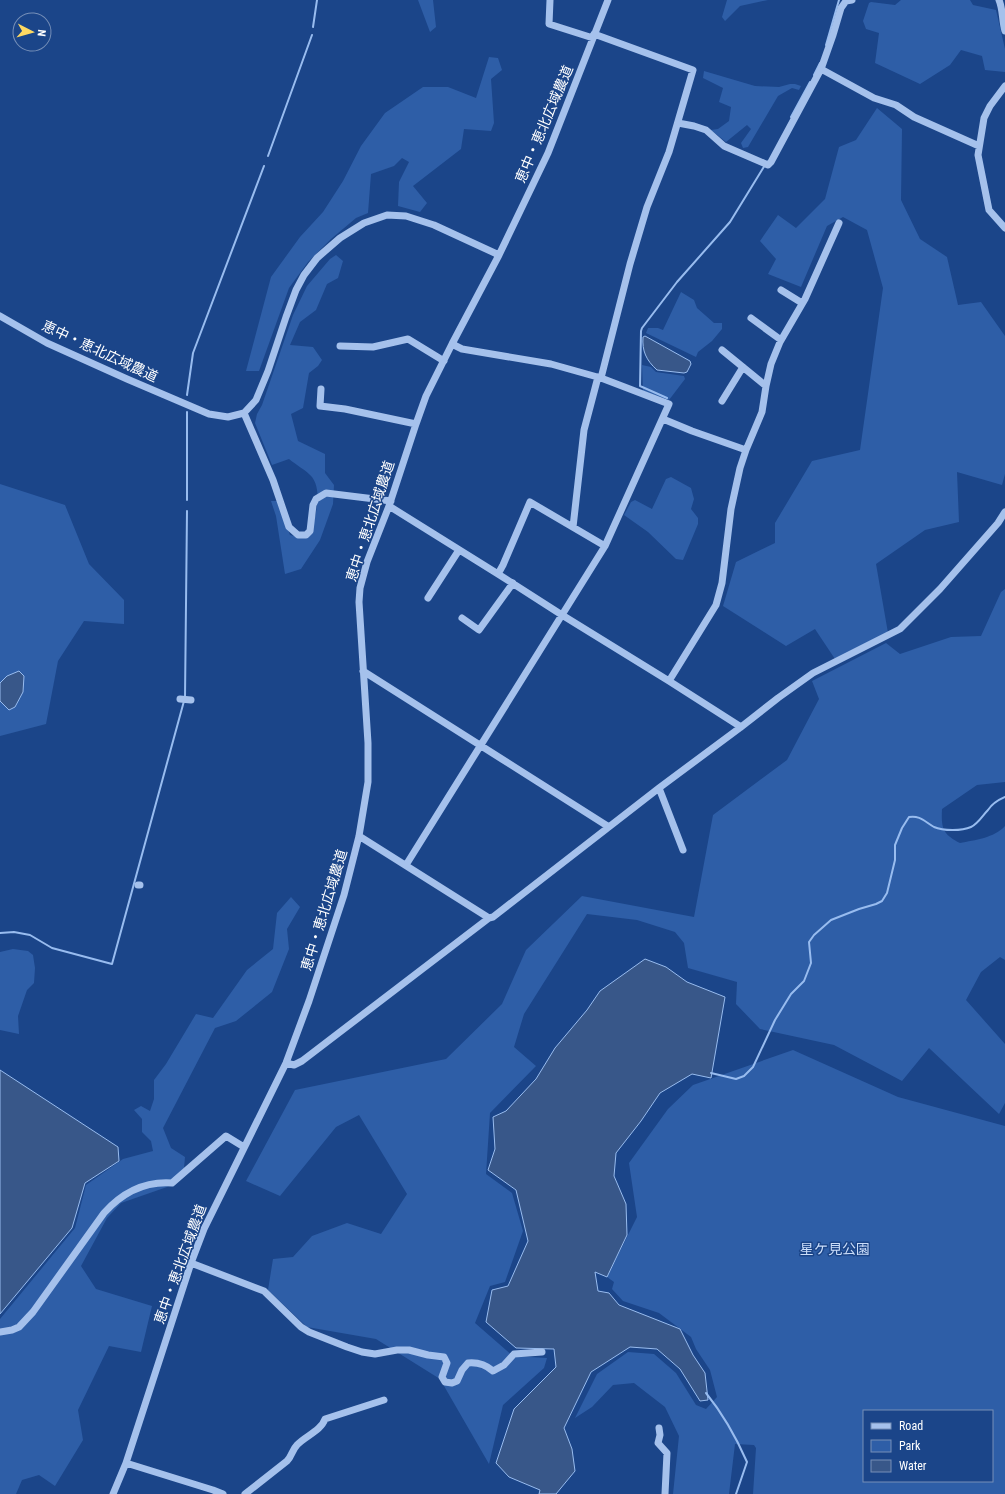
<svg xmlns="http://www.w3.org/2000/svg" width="1005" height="1494" font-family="'Roboto Condensed','Noto Sans JP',sans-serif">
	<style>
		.green { fill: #2e5ea7; fill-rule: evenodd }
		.water { fill: #385789; stroke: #98bcef }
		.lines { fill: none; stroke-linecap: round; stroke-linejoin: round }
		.stream { stroke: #98bcef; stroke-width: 2 }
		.minor { stroke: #a5c1ec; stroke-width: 7 }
		.labels { text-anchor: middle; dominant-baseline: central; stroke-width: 3; stroke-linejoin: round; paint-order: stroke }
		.street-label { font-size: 14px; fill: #fff; stroke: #1b4589 }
		.park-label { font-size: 14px; fill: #caddf9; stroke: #1b4589 }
	</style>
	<rect width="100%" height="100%" fill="#1b4589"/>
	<!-- green -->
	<path class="green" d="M418 0H433L436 27 430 32Z
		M727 0H768L740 6 725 21 722 17Z
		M901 0H970L973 5 996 10 1005 49V72L985 70 982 56 961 50 950 65 920 84 875 63 879 33 866 29 863 21 869 3 871 2 895 5Z
		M489 57 498 58 502 70 491 79 494 123 491 131 464 129 461 149 413 186 427 203 420 212 398 206 399 182 409 162 402 158 394 166 371 174 368 213 356 218 331 239 308 262 289 288 259 371H246L271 277 300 237 323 212 343 181 361 146 385 113 423 87H448L476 98Z
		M704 71 755 86 779 87 790 84H795L801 86 799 90 792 88 778 96 748 147 743 148 741 143 751 129 747 125 726 142 711 130 718 129 729 121 731 107 719 102 723 88 703 78Z
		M877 108 902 129 901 200 920 239 947 257 958 305 981 302 1005 336V474L1002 485 957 472 959 522 925 530 876 564 888 633 835 659 815 629 786 646 723 606 736 562 775 543V523L812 461 860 450 883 288 867 230 843 217 827 226 801 287 768 274 776 259 760 241 778 215 796 228 825 199 839 147 856 140Z
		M336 255 343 261 338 278 327 284 316 310 300 322 290 345 313 347 322 360 318 366 309 373 303 408 291 414 298 441 325 454V473L334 485 333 504 320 540 301 569 285 574 276 516 271 501H278L290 535 303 538 311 533C315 517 323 492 312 477 306 470 296 465 289 459L272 465 255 423 257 414 262 405 293 315 307 286 330 259Z
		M681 292 694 300 697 308 714 323H722V329L712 341 698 352 696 357 646 333 648 328H658L663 330Z
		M642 365 651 367 656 372 684 376 685 379 669 400 643 391Z
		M671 477 691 488 694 499 691 509 698 518V524L683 560 676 559 648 532 624 515 631 502 635 500 652 509 666 479Z
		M0 484 65 505 89 564 124 600V624L84 621 58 661 46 724 0 736Z
		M1005 589V782L977 785 942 809C941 829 943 834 960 843 975 840 994 838 1005 826V960L1000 957 981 972 966 1000 1005 1044V1103L999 1114 929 1048 902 1081 834 1045 760 1029 736 1004 737 982 688 968 684 943 675 932 637 920 587 914 524 1014 514 1047 536 1066 490 1113 486 1174 512 1193 523 1231 505 1282 490 1286 475 1323 513 1356 547 1358 544 1368 503 1405 489 1464 440 1379 376 1339 307 1327 268 1290 273 1259 293 1257 312 1236 347 1223 381 1234 407 1194 359 1115 336 1127 280 1196 246 1181 295 1090 446 1059 502 1004 526 950 582 896 694 917 713 815 787 760 819 699 812 681 886 643 900 654 951 637 981 636 1001 592Z
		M291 897 300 907 287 929 289 949 272 992 236 1021 215 1028 163 1128 171 1148 185 1157 184 1168 167 1187 121 1203 107 1218 81 1266 96 1289 152 1306 141 1352 109 1346 78 1410 83 1440 55 1486 39 1475 22 1480 16 1494H0V1319L75 1228 86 1185 123 1159 153 1151 151 1141 142 1132V1119L134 1110 141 1106 150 1111 154 1099V1080L166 1064 196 1014 213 1018 247 970 273 949 277 913Z
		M13 949 28 951 33 955 35 968 34 983 27 990 18 1016 19 1034 0 1030V952Z
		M793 1050 898 1097 1005 1126V1494H753L756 1448 754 1445 735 1444 729 1494H673L679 1436 665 1407 634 1383 613 1385 592 1407 575 1418 597 1374 628 1352 654 1354 676 1373 696 1405 706 1409 717 1397 710 1370 696 1349 691 1337 659 1313 623 1301 612 1289 614 1282 607 1277 637 1217 629 1163 668 1109 693 1085ZM864 1411H992V1481H864Z"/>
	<!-- water -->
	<path class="water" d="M645 336 690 361 691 364 687 372 684 373 657 370C646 360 642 351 643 337Z
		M19 671 24 676 23 692 15 707 9 710 0 701V683L7 676Z
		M645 959 666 967 687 982 725 997 711 1078 692 1074 660 1093 641 1121 616 1153 614 1176 626 1204 627 1235 607 1277 595 1272 598 1291 609 1293 619 1305 680 1329 693 1355 705 1373 708 1400 700 1401 680 1369 657 1349 630 1347 591 1372 564 1428 572 1449 575 1471 556 1494H539L540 1490 509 1477 496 1463 514 1409 556 1367 554 1349 516 1348 486 1322 492 1290 508 1286 528 1241 516 1190 488 1170 495 1149 493 1117 506 1111 536 1079 555 1048 587 1010 600 991Z
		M0 1070 118 1147 119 1161 85 1183 72 1228 0 1314Z"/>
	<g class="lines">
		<!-- stream -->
		<path class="stream" d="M313 27 317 0
			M826 45 839 0
			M814 75 820 63
			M791 117 810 82
			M268 156 312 35
			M187 395 193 353 264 166
			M667 398 640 386 641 331 642 328 677 282 730 222 765 165
			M187 500V412
			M185 697 187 511
			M0 933 14 932 30 935 52 948 112 964 184 701
			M711 1073 736 1079 744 1076 753 1067 775 1020 791 994 804 981 811 963 809 942 814 935 831 920 859 909 876 904 882 901 887 893 895 860V845L902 828 909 817C920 815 925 822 934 827 943 831 962 831 971 827 978 824 983 815 988 810 992 804 998 800 1005 797
			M706 1393C723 1414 736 1437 747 1462L736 1494"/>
		<!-- minor -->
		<path class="minor" d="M550 0 549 24 593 38
			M999 0C1003 9 1002 21 1005 31
			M594 34 693 70 669 152 647 207 630 264 601 378
			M821 69 874 98 896 105 914 117 979 146
			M1005 86 990 106 984 118 978 155 989 210 1005 228
			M678 123 694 126 706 130 724 146 768 165 771 162 821 69 833 35 841 8 846 1 852 0
			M781 290 802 303
			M0 316 47 343 127 379 209 414 228 417 244 413 256 400 268 371 286 317 296 290 304 275 317 258 340 238 364 223 387 215 406 216 434 225 499 255
			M751 318 781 340
			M340 346 373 347 408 339 444 361
			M722 350 766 386 762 412 746 450
			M766 386 771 364 780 342 805 299 839 223
			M321 389 320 406 345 409 416 424
			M722 401 743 367
			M244 413 273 480 289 527 298 535H306L310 531 313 505 316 499 326 493 391 501
			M663 419 692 431 746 450 740 468 731 509 722 583 716 605 669 681
			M389 506 498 574 562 615 669 681 741 727
			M573 527 584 430 598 377
			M498 574 503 565 530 502 605 546
			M428 598 459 550
			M462 618 479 630 513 583
			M363 671 609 827
			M180 699 191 700
			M659 788 683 850
			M359 836 489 918
			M406 865 605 546 669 404 601 378 551 364 462 349 452 344
			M138 885H140
			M286 1063 294 1065 302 1061 489 918 493 917 659 788 741 727 778 698 813 673 900 629 940 589 998 523 1005 512
			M191 1263 264 1291 301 1327 309 1332 347 1347 362 1352 375 1354 397 1350H409L428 1355 444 1357 447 1363 442 1377 445 1382 452 1383 457 1381 462 1370 468 1363C478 1362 486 1365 493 1371L504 1365 514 1354 542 1352
			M0 1332 12 1330 19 1327 33 1312 104 1213C122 1193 144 1181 172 1183L226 1136 244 1147
			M659 1428 660 1435 658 1443 667 1453 665 1494
			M126 1463 213 1490 223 1494
			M113 1494 126 1463 191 1263 204 1229 286 1063 309 1001 344 895 359 836 368 782V743L359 602 360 588 367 562 389 506 416 424 426 396 452 344 499 255 548 153 608 0
			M245 1494 287 1461C292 1456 292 1450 297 1445 305 1436 321 1431 325 1419L384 1400"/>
	</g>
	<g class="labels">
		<!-- street labels -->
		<g class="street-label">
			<text transform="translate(544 124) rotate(-67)">恵中・恵北広域農道</text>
			<text transform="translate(100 351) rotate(25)">恵中・恵北広域農道</text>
			<text transform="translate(370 521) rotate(-72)">恵中・恵北広域農道</text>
			<text transform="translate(324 910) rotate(-73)">恵中・恵北広域農道</text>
			<text transform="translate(180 1264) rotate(-70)">恵中・恵北広域農道</text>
		</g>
		<!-- park labels -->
		<g class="park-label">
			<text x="835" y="1249">星ケ見公園</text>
		</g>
	</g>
	<!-- legend -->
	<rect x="863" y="1410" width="130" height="72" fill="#1b4589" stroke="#768fb8"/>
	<rect x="871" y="1423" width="20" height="6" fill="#a5c1ec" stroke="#768fb8"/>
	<text x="899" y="1430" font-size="12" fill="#ffffff">Road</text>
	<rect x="871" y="1440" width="20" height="12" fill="#2e5ea7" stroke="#768fb8"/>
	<text x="899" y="1450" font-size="12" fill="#ffffff">Park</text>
	<rect x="871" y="1460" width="20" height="12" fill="#385789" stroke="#768fb8"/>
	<text x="899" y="1470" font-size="12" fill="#ffffff">Water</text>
	<!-- north arrow -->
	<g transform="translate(32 32) rotate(96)"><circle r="19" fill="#1b4589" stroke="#768fb8"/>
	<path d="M0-3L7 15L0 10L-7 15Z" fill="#fed962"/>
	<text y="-6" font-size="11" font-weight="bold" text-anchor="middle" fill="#ffffff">N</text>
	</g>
</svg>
